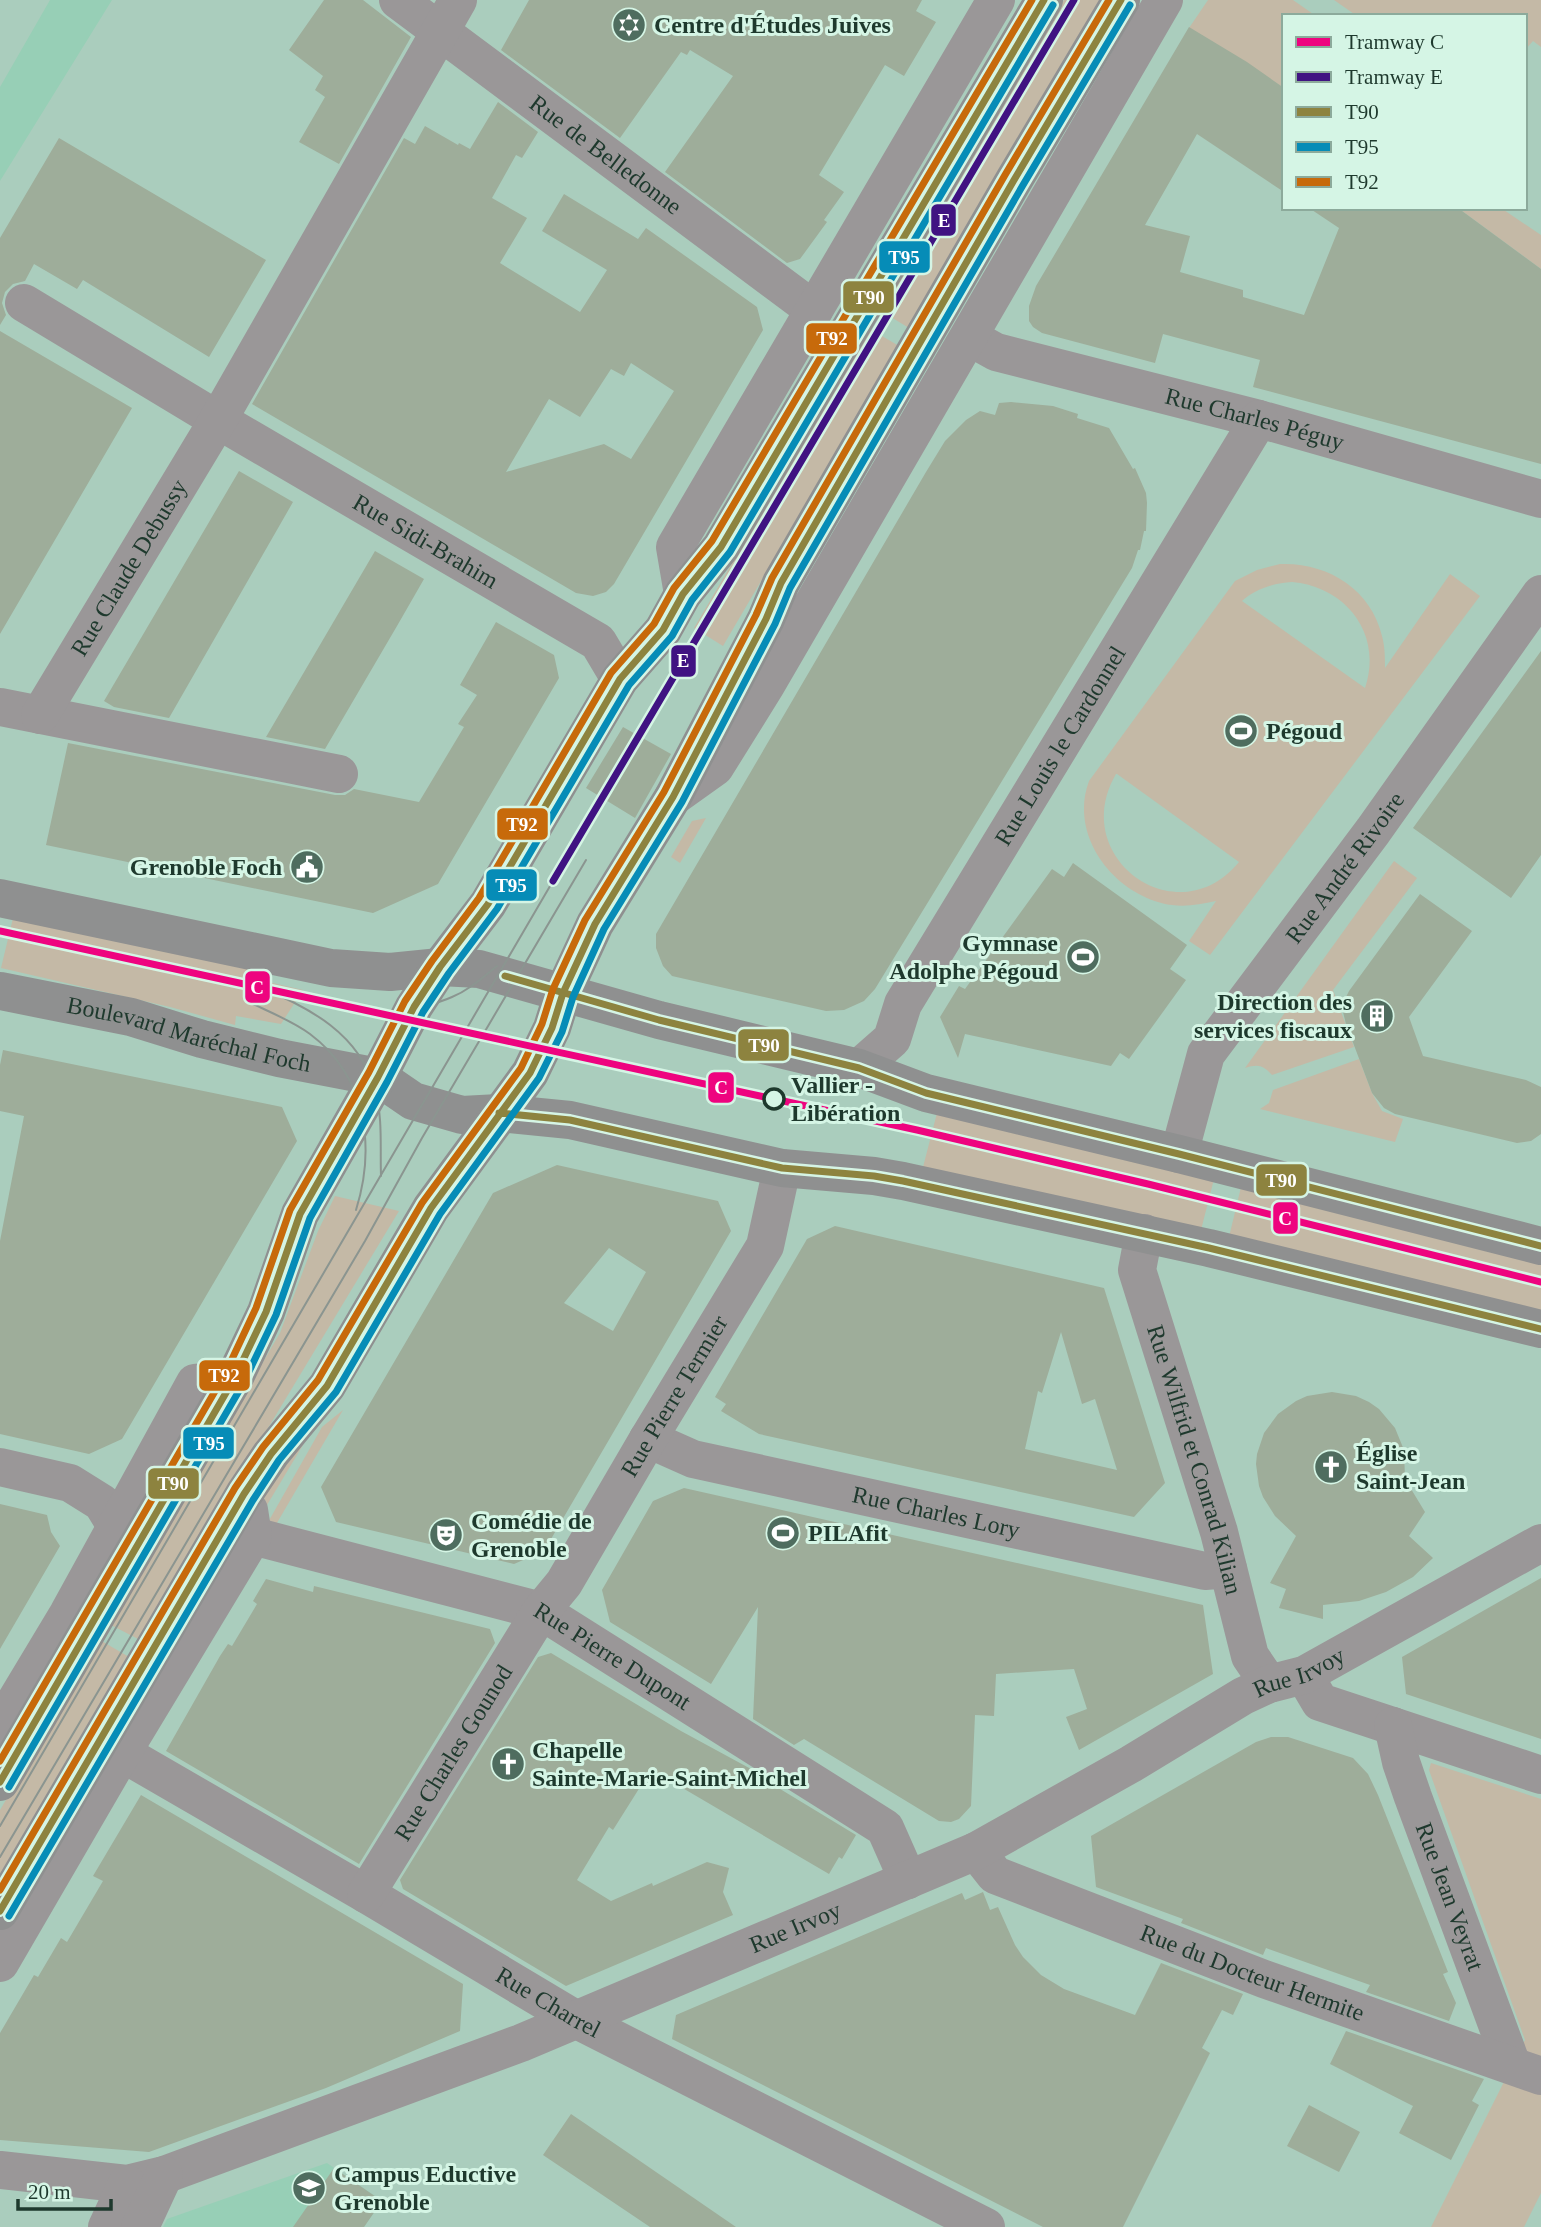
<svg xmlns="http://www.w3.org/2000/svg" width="1541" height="2227" font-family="'Times New Roman',serif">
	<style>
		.built { fill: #97cfb6 }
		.green { fill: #c4b9a6; fill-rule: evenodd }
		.building { fill: #9ead9a; fill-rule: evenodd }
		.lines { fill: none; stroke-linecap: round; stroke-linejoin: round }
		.minor { stroke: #9a9798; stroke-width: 38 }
		.major { stroke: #8f9090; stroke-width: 38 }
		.tram { stroke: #8b9590; stroke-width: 2 }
		.bus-1-casing { stroke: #d5f5e5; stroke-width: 12 }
		.bus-2-casing { stroke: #d5f5e5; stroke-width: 12 }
		.bus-3-casing { stroke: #d5f5e5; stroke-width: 12 }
		.bus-1 { stroke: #8d833f; stroke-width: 7 }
		.bus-2 { stroke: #068cb7; stroke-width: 7 }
		.bus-3 { stroke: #c76a0b; stroke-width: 7 }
		.tram-1-casing { stroke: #d5f5e5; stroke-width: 12 }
		.tram-2-casing { stroke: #d5f5e5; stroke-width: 12 }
		.tram-1 { stroke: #ee047f; stroke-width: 7 }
		.tram-2 { stroke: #401382; stroke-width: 7 }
		.stop-dot { fill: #d5f5e5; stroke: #1e392d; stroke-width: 3.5 }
		.labels { text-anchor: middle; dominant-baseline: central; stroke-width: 6; stroke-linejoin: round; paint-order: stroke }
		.poi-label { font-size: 24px; font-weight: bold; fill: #1e392d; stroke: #d5f5e5; text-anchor: start }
		.street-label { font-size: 24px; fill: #1e392d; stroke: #d5f5e5 }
		.stop-label { font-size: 24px; font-weight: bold; fill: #1e392d; stroke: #d5f5e5; text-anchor: start }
		.line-badge { stroke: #d5f5e5; stroke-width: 2.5 }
		.badge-label { font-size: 19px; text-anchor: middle; font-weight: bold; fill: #fff }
	</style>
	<rect width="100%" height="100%" fill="#aacdbd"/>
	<!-- built -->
	<path class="built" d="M50 0H112L0 181V87Z
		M327 2163 382 2201 364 2227H163L167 2219Z"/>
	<!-- green -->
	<path class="green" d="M1064 0H1101L909 328 881 311Z
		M1208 0H1293L1316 16H1284V88L1189 28Z
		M1334 0H1541V47L1533 41 1525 50V16H1357Z
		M1458 208H1501L1541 235V269Z
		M870 329 899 346 723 646 694 628Z
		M1280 564C1327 562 1371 589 1382 636 1385 647 1385 658 1385 668L1450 574 1480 596 1210 955 1189 941 1216 901C1201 904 1187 907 1172 905 1116 897 1068 837 1089 781L1235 581 1257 570ZM1292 582C1347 587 1383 635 1365 688L1242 601C1255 589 1274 583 1292 582ZM1116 774H1117L1239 862C1178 937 1067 858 1116 774Z
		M706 818 680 863 671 857 692 821Z
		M1394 861 1417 878 1333 990 1354 1047 1272 1075C1263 1065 1258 1064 1245 1068Z
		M13 918 270 972 268 982 303 990 281 1024 236 1016 235 1025 170 1007 1 968Z
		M1359 1059 1372 1093 1382 1111 1403 1119 1395 1142 1260 1109 1269 1103 1273 1090Z
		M937 1113 1214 1179 1201 1230 923 1167Z
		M1241 1187 1541 1261V1314L1229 1237Z
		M335 1196 399 1211 140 1640 109 1624 280 1333 318 1231Z
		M343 1410 274 1528 267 1524 322 1427Z
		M306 1440 267 1505 259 1486Z
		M100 1640 129 1657 0 1878V1810Z
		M1431 1763 1541 1799V2193L1524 2227H1431L1525 2040 1429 1770Z"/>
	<!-- building -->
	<path class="building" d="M324 0H363L411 37 339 164 299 142 325 97 315 90 323 76 289 50Z
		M529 0H922L916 11 936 22 904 76 885 65 819 175 844 192 824 220 827 222 800 259 787 263 665 172 733 76 690 50 687 55 681 52 620 138 501 50Z
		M1189 27 1247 62 1284 88V192L1197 134 1145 225 1190 236 1180 272 1243 290V297L1304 315 1339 228 1309 208H1458L1541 269V464L1253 387 1260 360 1163 334 1155 363 1042 333 1033 327 1029 321V306L1036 286Z
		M498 102 538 132 522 158 516 155 492 198 527 218 500 263 580 312 607 270 542 231 564 194 638 239 646 228 757 307 763 330 614 584 606 592 593 596 576 593 252 404 404 138 415 144 425 126 458 145 459 143 470 149ZM631 363 674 391 631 459 604 444 506 472 549 399 580 417 611 369 624 376Z
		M59 138 266 260 209 357 83 280 77 289 34 264 25 281 13 284 5 292 2 303 6 315 0 325V238Z
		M0 331 132 408 0 634Z
		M1011 402 1053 406 1078 414 1077 418 1109 428 1133 469 1135 468 1146 493 1147 503 1146 531H1144L1140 550H1138L1132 568 875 989 864 1001 844 1010 826 1011 672 976 663 966 656 948V934L926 472 945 441 966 420 980 411 995 415 999 403Z
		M239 471 293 502 169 718 114 707 104 701Z
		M375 551 424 579 397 626 325 749 266 737Z
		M496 622 554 655 559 678 438 884 373 913 46 845 68 743 335 795H345L354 789 419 802 464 727 458 724 477 695 460 685Z
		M1541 651V855L1511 898 1413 828Z
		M623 727 671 754 635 818 586 788Z
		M1073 863 1187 945 1170 969 1186 980 1129 1059 1120 1053 1111 1066 965 1034 958 1058 940 1017 959 986 965 989 1052 869 1064 877Z
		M1420 894 1472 931 1409 1017 1423 1056 1526 1080 1541 1087V1134L1531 1141 1517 1143 1395 1114 1384 1108 1372 1093 1346 1024 1343 1012 1344 1001 1349 991Z
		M3 1050 282 1107 297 1141 122 1439 89 1454 0 1434V1241L24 1116 0 1111V1065Z
		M557 1165 718 1201 731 1231 544 1551 514 1564 336 1522 321 1487 493 1193ZM609 1248 646 1272 613 1331 564 1303Z
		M835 1226 1104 1288 1165 1483 1134 1517 759 1434 721 1411 726 1404 715 1397 807 1239ZM1061 1332 1082 1404 1095 1399 1117 1470 1025 1449 1038 1391 1042 1393Z
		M1332 1392 1356 1396 1369 1402 1379 1409 1395 1428 1404 1450 1405 1479 1425 1512 1409 1536 1433 1558 1413 1577 1386 1592 1359 1601 1323 1605V1619L1279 1608 1286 1589 1270 1583 1296 1536 1275 1516 1263 1497 1259 1486 1256 1464 1257 1454 1264 1433 1278 1414 1296 1401 1307 1396Z
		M684 1488 1203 1605 1213 1674 1079 1750 1066 1717 1087 1709 1074 1669 996 1674 994 1716 975 1715 971 1806 959 1819 951 1822 939 1821 804 1739 794 1745 753 1719 758 1607 711 1684 610 1622 602 1590 653 1501Z
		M0 1504 47 1515 51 1532 60 1546 0 1649Z
		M1541 1578V1739L1406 1694 1402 1657Z
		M266 1579 313 1592 314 1586 490 1629 495 1643 359 1864 166 1751 220 1656 228 1644 232 1646 257 1604 253 1601Z
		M551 1653 681 1731 751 1769 754 1771 752 1772 856 1835 842 1859 839 1857 829 1874 657 1773 653 1779 647 1776 613 1830 609 1827 577 1880 611 1901 652 1883 653 1886 707 1862 729 1868 723 1892 733 1915 566 1986 403 1889 400 1880 538 1657Z
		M1271 1737H1288L1353 1758 1368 1774 1378 1795 1448 1972 1443 1974 1456 2003 1449 2021 1366 1992 1370 1985 1266 1948 1263 1955 1181 1923 1183 1919 1096 1887 1091 1836 1256 1742Z
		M141 1795 463 1984 460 2031 326 2088 149 2152 0 2140V2033L34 1975 38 1977 61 1938 67 1942 103 1881 93 1876Z
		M983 1892 990 1910 998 1907 1015 1945 1023 1957 1041 1975 1064 1989 1135 2015 1161 1963 1243 1994 1233 2015 1222 2010 1202 2048 1210 2053 1123 2227H1043L672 2039 676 2015 962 1893 965 1900Z
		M1346 2031 1484 2079 1472 2101 1479 2105 1451 2160 1399 2133 1413 2106 1330 2064Z
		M1309 2105 1360 2132 1339 2172 1287 2146Z
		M571 2114 624 2150 736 2227H650L543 2155Z
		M334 2168 382 2201 364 2227H293Z"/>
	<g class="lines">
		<!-- minor -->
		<g class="minor">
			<path id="s1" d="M398 0 814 310"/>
			<path id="s2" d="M24 303 218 420 598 642 620 679"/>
			<path id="s3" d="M969 337 996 352 1259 419 1541 499"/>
			<path d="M683 594 675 547 996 0"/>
			<path d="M0 707 339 774"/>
			<path id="s4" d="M40 715 218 420 458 0"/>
			<path d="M673 797 715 767 766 685 1164 0"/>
			<path id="s5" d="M859 1068 892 1039 903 1004 1259 419"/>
			<path id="s6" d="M1179 1154 1206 1054 1373 831 1541 594"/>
			<path id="s7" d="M1144 1233 1137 1270 1219 1532 1250 1656 1269 1684"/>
			<path id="s8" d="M648 1439 693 1459 1205 1571 1228 1569"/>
			<path d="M0 1467 70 1483 102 1503 116 1526"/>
			<path id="s9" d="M253 1536 541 1611 885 1828 908 1880"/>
			<path d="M1304 1675 1320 1702 1541 1775"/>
			<path id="s10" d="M1393 1726 1401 1762 1413 1797 1512 2065"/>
			<path d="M0 1727 68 1614 195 1383 234 1379"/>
			<path id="s11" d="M122 1753 366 1894 577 2020 986 2227"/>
			<path id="s12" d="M976 1851 995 1875 1264 1979 1541 2076"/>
			<path id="s13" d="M366 1894 541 1611 564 1583 648 1439 765 1246 782 1168"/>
			<path d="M0 1963 122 1753 253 1536 249 1510"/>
			<path id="s14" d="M0 2170 127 2184 164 2175 521 2043 976 1851 1131 1764 1243 1696 1269 1684 1304 1675 1541 1543"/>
			<path d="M107 2227 127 2184"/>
			<path d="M140 2227 164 2175"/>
		</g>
		<!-- major -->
		<g class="major">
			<path d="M0 898 331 968 390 972 440 967 479 969 659 1020 859 1068 926 1093 1179 1154 1541 1246"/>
			<path id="s15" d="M0 991 131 1017 202 1039 279 1058 378 1077 413 1101 462 1115 499 1113 570 1120 782 1168 874 1176 903 1181 1209 1248 1541 1329"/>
			<path d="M0 1782 234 1379 266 1312 300 1214 378 1077 414 1007 440 967 488 904 620 679 663 630 683 594 721 547 1044 0"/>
			<path d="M0 1911 244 1494 271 1454 327 1386 431 1208 530 1073 552 1028 563 993 595 924 673 797 766 619 781 583 1014 180 1121 0"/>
		</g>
		<!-- tram -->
		<path class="tram" d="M259 987C309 1007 360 1034 375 1090 383 1118 380 1148 381 1176
			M253 1004C272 1013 294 1022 310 1034 366 1076 376 1146 356 1210
			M382 1013C404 1009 430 1007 452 997 469 990 482 978 497 966
			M0 1826 553 881
			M0 1857 365 1241 422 1138 586 860"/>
		<!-- bus-1 casing -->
		<g class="bus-1-casing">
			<path id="bus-1" d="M505 976 659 1020 859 1068 926 1093 1179 1154 1541 1246
				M499 1113 570 1120 782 1168 874 1176 903 1181 1209 1248 1541 1329
				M0 1782 234 1379 266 1312 300 1214 378 1077 414 1007 440 967 488 904 620 679 663 630 683 594 721 547 1044 0
				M0 1911 244 1494 271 1454 327 1386 431 1208 530 1073 552 1028 563 993 595 924 673 797 766 619 781 583 1014 180 1121 0"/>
		</g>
		<!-- bus-2 casing -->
		<g class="bus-2-casing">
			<path id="bus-2" d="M9 1787 243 1384 276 1315 310 1218 387 1082 423 1012 449 973 497 909 629 685 672 636 692 600 730 552 1053 5
				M9 1916 253 1500 279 1460 336 1392 440 1214 539 1078 562 1032 573 997 604 929 682 802 775 624 790 588 1023 185 1130 5"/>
		</g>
		<!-- bus-3 casing -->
		<g class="bus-3-casing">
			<path id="bus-3" d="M0 1761 225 1374 256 1308 290 1210 369 1072 405 1001 432 961 479 898 611 673 654 624 674 588 712 541 1032 0
				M0 1890 235 1488 263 1447 318 1380 422 1203 521 1068 542 1024 553 989 585 920 664 792 756 615 772 578 1005 175 1109 0"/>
		</g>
		<!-- bus-1 -->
		<use href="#bus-1" class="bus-1"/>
		<!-- bus-2 -->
		<use href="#bus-2" class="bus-2"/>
		<!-- bus-3 -->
		<use href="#bus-3" class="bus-3"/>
		<!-- tram-1 casing -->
		<g class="tram-1-casing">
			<path id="tram-1" d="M0 931 917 1130 1148 1184 1541 1282"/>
		</g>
		<!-- tram-2 casing -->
		<g class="tram-2-casing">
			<path id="tram-2" d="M553 881 1074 0"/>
		</g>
		<!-- tram-1 -->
		<use href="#tram-1" class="tram-1"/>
		<!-- tram-2 -->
		<use href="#tram-2" class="tram-2"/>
	</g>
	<!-- icons -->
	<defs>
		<g id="synagogue-disc" transform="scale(1.75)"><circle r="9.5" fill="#4f6d5f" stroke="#d5f5e5"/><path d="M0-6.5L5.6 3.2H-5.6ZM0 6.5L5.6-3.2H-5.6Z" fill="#fff"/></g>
		<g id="stadium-disc" transform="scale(1.75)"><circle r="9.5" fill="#4f6d5f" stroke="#d5f5e5"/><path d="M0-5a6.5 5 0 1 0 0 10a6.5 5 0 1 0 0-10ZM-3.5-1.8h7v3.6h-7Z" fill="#fff"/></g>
		<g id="civic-disc" transform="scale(1.75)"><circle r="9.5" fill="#4f6d5f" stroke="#d5f5e5"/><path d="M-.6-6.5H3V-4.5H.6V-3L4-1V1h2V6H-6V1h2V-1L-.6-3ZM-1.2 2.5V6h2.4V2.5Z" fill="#fff"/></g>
		<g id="building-disc" transform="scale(1.75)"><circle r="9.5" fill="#4f6d5f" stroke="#d5f5e5"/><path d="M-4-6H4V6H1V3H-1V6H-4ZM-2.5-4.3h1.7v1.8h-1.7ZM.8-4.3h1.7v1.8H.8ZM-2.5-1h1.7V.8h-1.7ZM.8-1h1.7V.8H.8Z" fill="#fff"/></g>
		<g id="church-disc" transform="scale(1.75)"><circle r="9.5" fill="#4f6d5f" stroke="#d5f5e5"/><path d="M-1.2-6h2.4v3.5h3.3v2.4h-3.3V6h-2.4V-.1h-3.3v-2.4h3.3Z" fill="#fff"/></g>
		<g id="theatre-disc" transform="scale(1.75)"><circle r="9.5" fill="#4f6d5f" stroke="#d5f5e5"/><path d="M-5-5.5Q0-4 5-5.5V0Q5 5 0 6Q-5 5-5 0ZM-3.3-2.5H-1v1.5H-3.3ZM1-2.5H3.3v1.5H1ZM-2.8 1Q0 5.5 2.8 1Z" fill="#fff"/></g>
		<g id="university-disc" transform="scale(1.75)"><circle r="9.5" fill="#4f6d5f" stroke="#d5f5e5"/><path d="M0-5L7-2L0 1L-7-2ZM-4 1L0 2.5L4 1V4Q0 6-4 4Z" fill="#fff"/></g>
	</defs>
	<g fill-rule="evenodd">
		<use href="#synagogue-disc" x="629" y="25"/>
		<use href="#stadium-disc" x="1241" y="731"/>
		<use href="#civic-disc" x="307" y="867"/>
		<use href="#stadium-disc" x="1083" y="957"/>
		<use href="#building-disc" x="1377" y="1016"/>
		<use href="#church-disc" x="1331" y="1467"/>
		<use href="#stadium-disc" x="783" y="1533"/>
		<use href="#theatre-disc" x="446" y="1535"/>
		<use href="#church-disc" x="508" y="1764"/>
		<use href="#university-disc" x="309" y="2188"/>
	</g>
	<!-- markers -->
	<circle class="stop-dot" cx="774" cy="1099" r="10"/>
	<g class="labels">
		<!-- poi labels -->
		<g class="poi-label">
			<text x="654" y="25">Centre d'Études Juives</text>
			<text x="1266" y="731">Pégoud</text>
			<text x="282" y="867" text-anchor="end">Grenoble Foch</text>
			<text x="1058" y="943" text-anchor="end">Gymnase<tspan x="1058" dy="28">Adolphe Pégoud</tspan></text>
			<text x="1352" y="1002" text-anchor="end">Direction des<tspan x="1352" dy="28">services fiscaux</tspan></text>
			<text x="1356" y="1453">Église<tspan x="1356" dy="28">Saint-Jean</tspan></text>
			<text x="471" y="1521">Comédie de<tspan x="471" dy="28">Grenoble</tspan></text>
			<text x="808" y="1533">PILAfit</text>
			<text x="532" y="1750">Chapelle<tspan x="532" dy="28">Sainte-Marie-Saint-Michel</tspan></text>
			<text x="334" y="2174">Campus Eductive<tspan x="334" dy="28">Grenoble</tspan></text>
		</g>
		<!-- street labels -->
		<g class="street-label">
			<text stroke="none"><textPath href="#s1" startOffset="259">Rue de Belledonne</textPath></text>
			<text stroke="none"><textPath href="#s3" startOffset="298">Rue Charles Péguy</textPath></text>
			<text stroke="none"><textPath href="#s2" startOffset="467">Rue Sidi-Brahim</textPath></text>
			<text stroke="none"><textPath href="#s4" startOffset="172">Rue Claude Debussy</textPath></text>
			<text stroke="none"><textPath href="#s5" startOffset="383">Rue Louis le Cardonnel</textPath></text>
			<text stroke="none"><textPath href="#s6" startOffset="336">Rue André Rivoire</textPath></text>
			<text stroke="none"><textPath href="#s15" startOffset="194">Boulevard Maréchal Foch</textPath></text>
			<text stroke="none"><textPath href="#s13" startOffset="586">Rue Pierre Termier</textPath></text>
			<text stroke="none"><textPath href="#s7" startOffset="236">Rue Wilfrid et Conrad Kilian</textPath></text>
			<text stroke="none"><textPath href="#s8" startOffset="298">Rue Charles Lory</textPath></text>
			<text stroke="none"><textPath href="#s9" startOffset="382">Rue Pierre Dupont</textPath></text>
			<text stroke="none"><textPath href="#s14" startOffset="1410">Rue Irvoy</textPath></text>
			<text stroke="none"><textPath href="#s13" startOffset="166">Rue Charles Gounod</textPath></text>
			<text stroke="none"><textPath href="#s10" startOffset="180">Rue Jean Veyrat</textPath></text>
			<text stroke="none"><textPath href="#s14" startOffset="844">Rue Irvoy</textPath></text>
			<text stroke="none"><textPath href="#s12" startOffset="306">Rue du Docteur Hermite</textPath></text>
			<text stroke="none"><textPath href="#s11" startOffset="494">Rue Charrel</textPath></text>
		</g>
		<!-- stop labels -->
		<g class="stop-label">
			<text x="791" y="1085">Vallier -<tspan x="791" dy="28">Libération</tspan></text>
		</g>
	</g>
	<g class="line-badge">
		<rect x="930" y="203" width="27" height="34" rx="7" fill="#401382"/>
		<rect x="878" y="240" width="53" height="34" rx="7" fill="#068cb7"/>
		<rect x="842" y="280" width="53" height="34" rx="7" fill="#8d833f"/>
		<rect x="805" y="322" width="53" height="33" rx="7" fill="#c76a0b"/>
		<rect x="670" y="644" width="27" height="34" rx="7" fill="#401382"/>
		<rect x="496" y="807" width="53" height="34" rx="7" fill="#c76a0b"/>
		<rect x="485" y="868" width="53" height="34" rx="7" fill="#068cb7"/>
		<rect x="244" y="970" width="27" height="34" rx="7" fill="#ee047f"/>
		<rect x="737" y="1028" width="53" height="34" rx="7" fill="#8d833f"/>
		<rect x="707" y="1071" width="28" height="33" rx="7" fill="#ee047f"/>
		<rect x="1255" y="1163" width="53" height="34" rx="7" fill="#8d833f"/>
		<rect x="1272" y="1201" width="27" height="34" rx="7" fill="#ee047f"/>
		<rect x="198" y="1359" width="53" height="33" rx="7" fill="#c76a0b"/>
		<rect x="182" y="1426" width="53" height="34" rx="7" fill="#068cb7"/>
		<rect x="147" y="1467" width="53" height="33" rx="7" fill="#8d833f"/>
	</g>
	<g class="badge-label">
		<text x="944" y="227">E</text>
		<text x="904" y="264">T95</text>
		<text x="869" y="304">T90</text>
		<text x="832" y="345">T92</text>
		<text x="683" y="667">E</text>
		<text x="522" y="831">T92</text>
		<text x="511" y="892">T95</text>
		<text x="257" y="994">C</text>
		<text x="764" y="1052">T90</text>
		<text x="721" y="1094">C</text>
		<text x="1281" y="1187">T90</text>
		<text x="1285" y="1225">C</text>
		<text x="224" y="1382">T92</text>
		<text x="209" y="1450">T95</text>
		<text x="173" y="1490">T90</text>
	</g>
	<!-- legend -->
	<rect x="1282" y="14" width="245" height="196" fill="#d5f5e5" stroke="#8caa9b" stroke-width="2"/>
	<rect x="1296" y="37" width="35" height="10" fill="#ee047f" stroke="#8caa9b" stroke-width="2"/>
	<text x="1345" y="49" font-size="21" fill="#1e392d">Tramway C</text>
	<rect x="1296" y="72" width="35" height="10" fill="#401382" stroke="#8caa9b" stroke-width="2"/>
	<text x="1345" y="84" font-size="21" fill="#1e392d">Tramway E</text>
	<rect x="1296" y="107" width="35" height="10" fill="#8d833f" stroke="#8caa9b" stroke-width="2"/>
	<text x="1345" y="119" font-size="21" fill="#1e392d">T90</text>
	<rect x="1296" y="142" width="35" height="10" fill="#068cb7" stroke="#8caa9b" stroke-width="2"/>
	<text x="1345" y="154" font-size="21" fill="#1e392d">T95</text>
	<rect x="1296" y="177" width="35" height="10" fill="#c76a0b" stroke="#8caa9b" stroke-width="2"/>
	<text x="1345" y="189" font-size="21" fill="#1e392d">T92</text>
	<!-- scale -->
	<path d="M18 2199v10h93v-10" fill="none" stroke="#1e392d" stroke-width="3.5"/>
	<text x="28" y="2199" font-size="21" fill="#1e392d" stroke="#d5f5e5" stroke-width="5" paint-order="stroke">20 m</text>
</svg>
